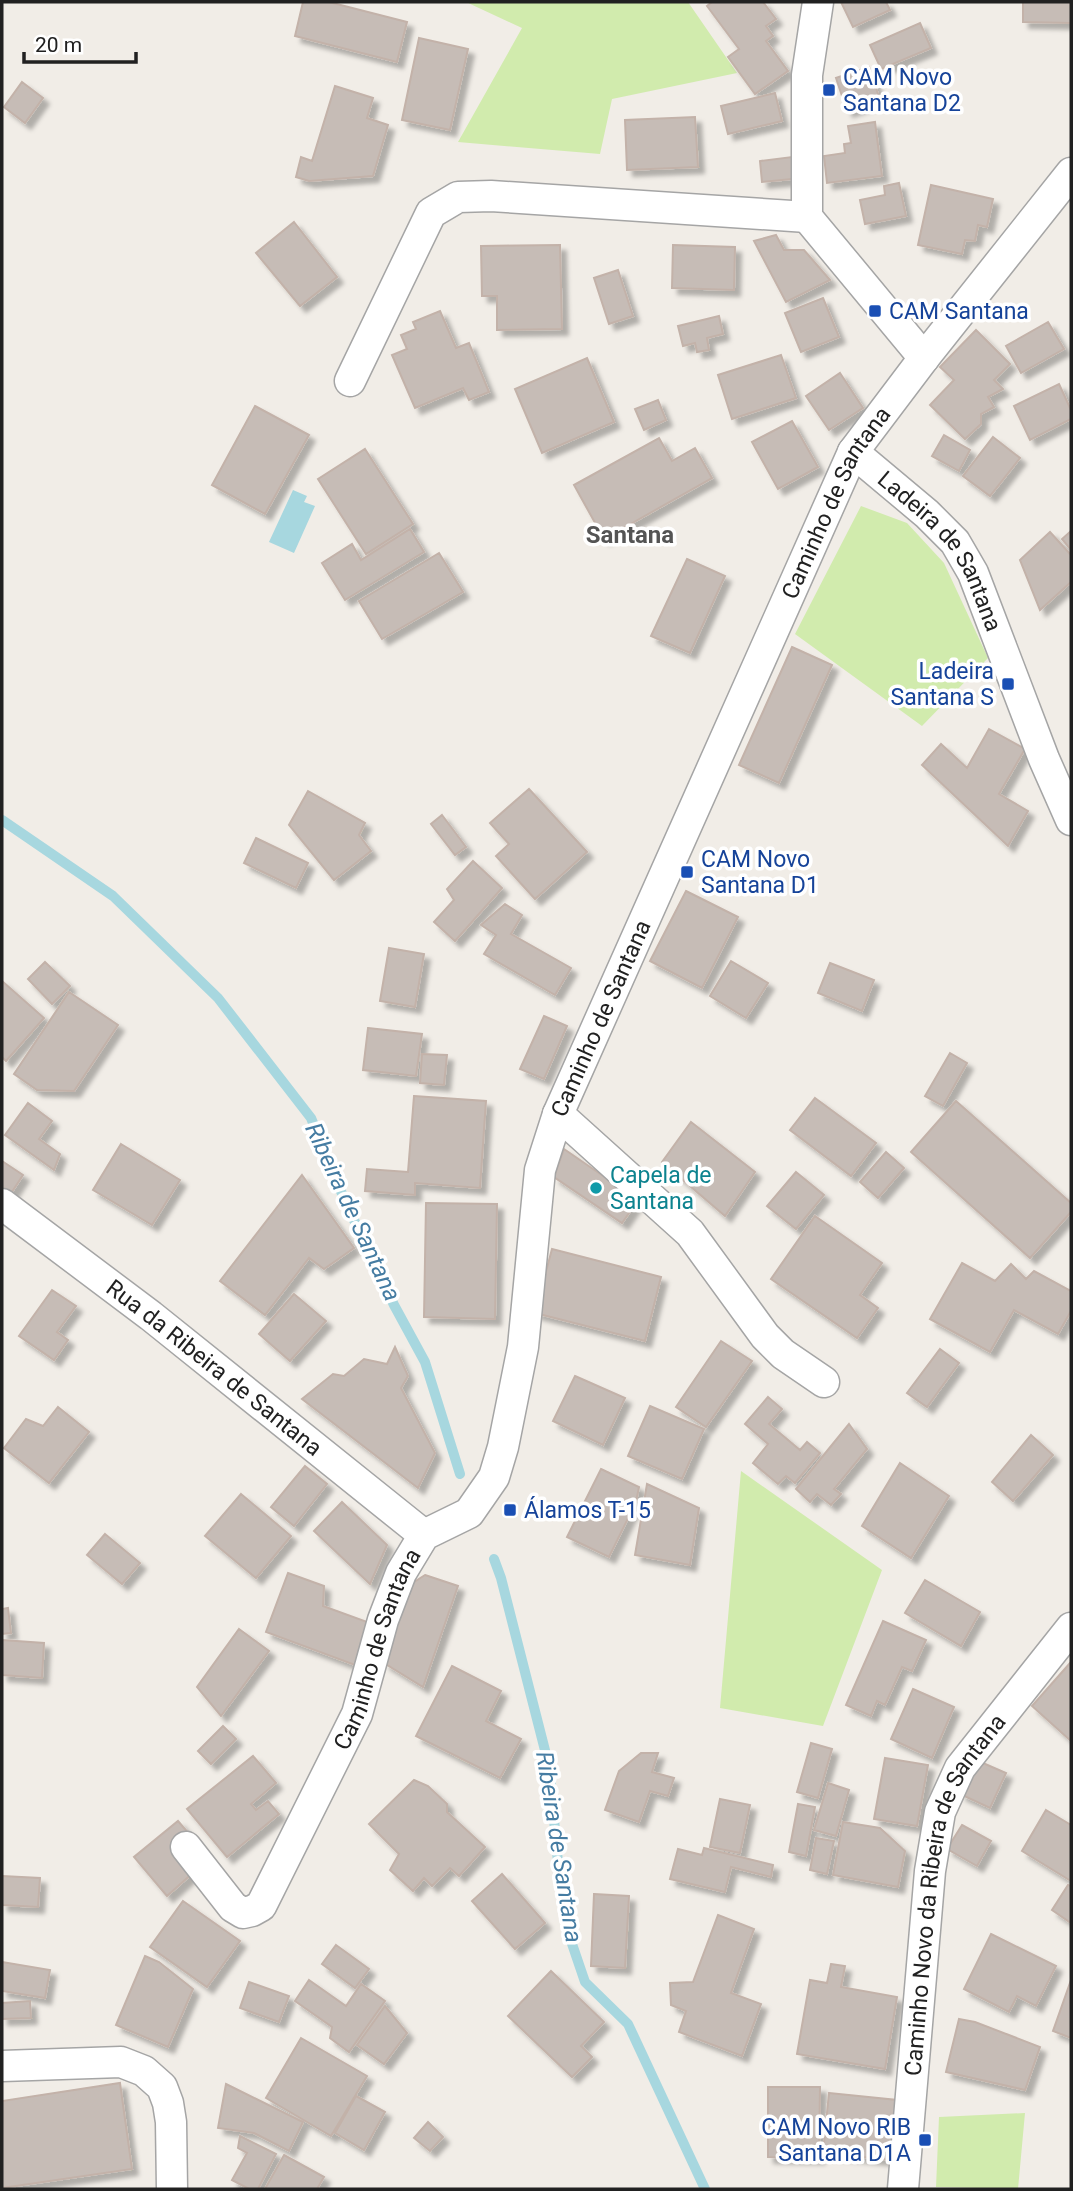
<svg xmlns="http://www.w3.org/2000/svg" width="1073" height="2191" font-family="Roboto,sans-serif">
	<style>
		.grass { fill: #d1ebad }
		.water { fill: #a7d7df }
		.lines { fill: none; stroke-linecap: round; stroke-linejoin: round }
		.stream { stroke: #a7d7df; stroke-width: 10 }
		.building { fill: #c6bcb6; stroke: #c3b2a9; stroke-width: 2; filter: url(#shadow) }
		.minor-casing { stroke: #a5a5a5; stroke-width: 33 }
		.minor { stroke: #fff; stroke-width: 30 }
		.transit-dot { fill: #1a4fb4; stroke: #fff; stroke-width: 2.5 }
		.culture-dot { fill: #0f9aa8; stroke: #fff; stroke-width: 2.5 }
		.labels { text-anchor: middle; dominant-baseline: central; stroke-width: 7; stroke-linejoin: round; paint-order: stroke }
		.transit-label { font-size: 23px; fill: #164399; stroke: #fff; text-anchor: start }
		.street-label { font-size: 23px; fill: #212121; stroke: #fff }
		.culture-label { font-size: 23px; fill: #0d838f; stroke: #fff; text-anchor: start }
		.neighbourhood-label { font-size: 24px; font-weight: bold; fill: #545454; stroke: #fff }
		.water-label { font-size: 24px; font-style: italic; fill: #457ca2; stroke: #fff }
	</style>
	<defs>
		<filter id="shadow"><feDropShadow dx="6" dy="6" stdDeviation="2" flood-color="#0004"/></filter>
	</defs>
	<rect width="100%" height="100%" fill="#f1ede7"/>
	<!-- grass -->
	<path class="grass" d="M466 2H688L737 73 612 99 600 154 458 142 522 28Z
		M861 506 907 523 944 563 988 658 922 726 795 634Z
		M741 1471 882 1570 823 1726 720 1708Z
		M1025 2113 1018 2189 936 2187 939 2117Z"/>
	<!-- water -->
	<path class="water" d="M293 490 307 496 304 502 315 506 294 553 269 542Z"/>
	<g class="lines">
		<!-- stream -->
		<path class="stream" d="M2 820 113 896 218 998 311 1118 345 1201 394 1305 425 1362 460 1474
			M494 1559 501 1578 549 1766 559 1873 569 1935 585 1982 628 2024 705 2189"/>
	</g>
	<!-- building -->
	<path class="building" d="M303 2H329L407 22 397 62 295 36Z
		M712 2H763L776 19 766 26 773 36 766 41 788 71 755 94 728 57 739 49 707 6Z
		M841 2H886L890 10 853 27Z
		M1023 2H1071V23L1023 22Z
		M920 23 931 48 881 69 870 45Z
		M419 38 468 49 450 130 402 120Z
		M869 67 880 100 847 111 836 78Z
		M22 82 43 98 25 123 4 107Z
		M335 86 373 98 367 118 388 125 373 176 309 181 296 177 301 157 312 161Z
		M775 93 782 121 728 134 721 106Z
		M695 117 698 167 627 170 625 120Z
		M875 122 882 176 827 183 824 156 845 153 844 144 851 143 848 126Z
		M800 156 802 178 762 182 760 161Z
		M899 183 906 216 865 224 860 200 885 195 884 186Z
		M931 185 993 199 987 227 978 225 975 241 965 240 962 254 918 245Z
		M294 222 337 277 300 306 256 253Z
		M776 235 784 250H804L830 280 786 302 754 241Z
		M560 245 562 329 497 330V296H482L481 246Z
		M673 245 735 247 734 290 672 288Z
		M618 270 633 316 609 324 594 278Z
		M823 298 839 337 801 352 785 313Z
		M440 311 456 348 469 343 489 392 469 400 463 388 415 408 392 355 407 349 401 335 416 329 413 322Z
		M719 316 723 334 707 338 709 350 697 352 695 343 683 346 678 326Z
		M1048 322 1064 349 1021 373 1006 346Z
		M976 330 1010 364 994 380 1003 389 988 397 994 407 981 414V424L965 439 930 405 954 380 940 367Z
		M781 355 796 398 732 419 718 375Z
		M587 358 614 422 542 453 515 389Z
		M840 373 863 408 829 430 806 396Z
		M1059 384 1071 410V419L1030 440 1014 406Z
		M658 400 666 420 644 430 635 409Z
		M255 406 309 435 265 514 212 485Z
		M792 421 818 467 778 489 752 442Z
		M944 435 970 450 959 471 932 456Z
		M993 437 1020 458 990 496 963 476Z
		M659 438 672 461 695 448 712 478 604 539 574 485Z
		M365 449 413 524 366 554 318 479Z
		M410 529 424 552 345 600 322 563 352 544 361 560Z
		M1071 531V550L1062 539Z
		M1050 532 1071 555V582L1040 610 1020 560Z
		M439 553 463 592 382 639 359 601Z
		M687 559 725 576 690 653 651 636Z
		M792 647 832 665 779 783 739 765Z
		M989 729 1025 749 999 794 1028 811 1008 846 922 765 941 744 967 768Z
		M529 789 587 852 535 899 496 856 509 844 490 823Z
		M308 791 365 823 359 835 371 851 334 880 289 825Z
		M442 815 466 847 455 855 431 824Z
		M256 838 308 863 296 888 244 863Z
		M473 861 502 888 455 941 434 922 454 900 447 889Z
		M686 891 738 917 702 988 650 961Z
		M505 904 522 915 511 934 571 968 555 995 484 954 496 935 481 925Z
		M389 948 424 954 415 1007 380 1001Z
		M731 961 768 983 746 1018 710 996Z
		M45 962 70 986 52 1004 28 979Z
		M830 963 874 980 862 1011 818 993Z
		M2 981 44 1018 6 1061 2 1057Z
		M69 992 118 1025 74 1091 37 1090 14 1074Z
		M544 1016 567 1026 544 1079 520 1069Z
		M368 1028 422 1034 416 1076 363 1070Z
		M950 1053 967 1063 943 1106 925 1096Z
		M422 1054 447 1055 444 1085 420 1083Z
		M414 1096 486 1101 480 1188 415 1183V1195L365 1191 367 1169 408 1172Z
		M815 1098 876 1143 851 1176 790 1130Z
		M956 1101 1071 1203V1212L1030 1258 911 1152Z
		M28 1103 52 1121 39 1139 60 1154 54 1170 5 1135Z
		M691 1122 755 1172 725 1216 662 1162Z
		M121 1144 180 1180 152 1225 93 1190Z
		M564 1149 638 1200 622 1223 554 1177Z
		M886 1152 904 1168 878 1198 860 1182Z
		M2 1161 23 1175 6 1201 2 1198Z
		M796 1172 824 1195 796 1229 767 1206Z
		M302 1175 354 1248 324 1269 309 1258 265 1315 220 1281Z
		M426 1203 497 1204 495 1319 424 1317Z
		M815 1216 882 1263 860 1295 878 1308 857 1338 771 1279Z
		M552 1249 661 1277 645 1341 535 1313Z
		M962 1263 995 1281 1011 1264 1026 1279 1034 1271 1071 1291V1311L1058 1334 1014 1310 990 1352 930 1319Z
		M52 1290 76 1306 57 1332 68 1340 54 1360 19 1336Z
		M294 1294 326 1321 290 1361 259 1334Z
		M721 1341 752 1361 706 1427 676 1407Z
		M395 1347 408 1376 401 1388 435 1453 418 1488 302 1399 333 1374 344 1376 364 1359 387 1364Z
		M940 1349 959 1363 927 1407 907 1393Z
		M575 1376 625 1398 603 1445 553 1421Z
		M768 1397 782 1409 769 1424 800 1450 807 1442 820 1453 795 1483 786 1476 778 1484 753 1463 768 1444 745 1424Z
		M650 1406 704 1429 682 1479 628 1456Z
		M58 1407 89 1432 49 1483 4 1448 26 1419 43 1426Z
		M849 1424 867 1449 834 1489 841 1494 831 1505 817 1494 810 1502 796 1489Z
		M1031 1435 1053 1455 1013 1501 992 1482Z
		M900 1463 949 1496 911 1558 862 1526Z
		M305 1466 327 1484 294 1526 271 1507Z
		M601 1469 639 1487 636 1502 609 1557 567 1537Z
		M647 1484 699 1508 690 1565 635 1555Z
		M241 1494 291 1536 256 1578 205 1536Z
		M342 1502 387 1545 370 1584 314 1531Z
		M105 1534 140 1563 122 1584 87 1555Z
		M288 1573 324 1586 323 1606 370 1623 355 1665 266 1632Z
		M425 1575 458 1586 423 1687 384 1663 408 1586Z
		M925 1580 980 1612 961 1646 905 1613Z
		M8 1608 11 1633 2 1634V1609Z
		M883 1621 926 1640 912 1671 902 1667 885 1705 877 1701 871 1716 846 1705Z
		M239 1629 269 1651 221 1716 197 1687Z
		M2 1640 44 1643 42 1678 2 1675Z
		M1071 1662V1741L1032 1706Z
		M452 1666 501 1691 486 1721 521 1739 500 1778 416 1736Z
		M913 1689 954 1707 932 1758 891 1739Z
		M223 1726 236 1739 211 1764 198 1751Z
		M811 1743 832 1749 818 1798 797 1792Z
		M641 1753H658L652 1772 674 1778 668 1796 650 1791 639 1822 605 1810 619 1771Z
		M253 1756 276 1783 251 1804 256 1810 268 1801 279 1814 227 1857 187 1809Z
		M885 1758 928 1765 917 1826 874 1819Z
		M976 1760 1006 1773 990 1808 960 1794Z
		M414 1780 428 1786 447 1804V1812L485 1847 459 1876 450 1868 432 1886 424 1878 413 1891 390 1870 399 1854 369 1824Z
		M828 1783 849 1790 836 1836 814 1830Z
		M720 1799 750 1805 740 1853 710 1847Z
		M798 1804 815 1807 806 1856 789 1852Z
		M1046 1810 1071 1825V1881L1022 1851Z
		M178 1821 190 1835 196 1870 167 1896 134 1857Z
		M843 1822 880 1828 905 1851 898 1887 833 1875Z
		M962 1825 991 1841 977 1866 947 1849Z
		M816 1838 834 1841 827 1874 810 1870Z
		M704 1848 773 1865 771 1877 731 1867 725 1892 670 1879 678 1849 702 1855Z
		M502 1874 545 1923 515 1949 472 1901Z
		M2 1876 40 1878 38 1907 2 1905Z
		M1068 1885 1071 1886V1923L1052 1910Z
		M594 1894 629 1896 625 1968 591 1966Z
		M183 1901 240 1941 207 1987 150 1947Z
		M718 1915 754 1929 731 1993 761 2004 742 2056 679 2032 686 2011 671 2005 670 1983 693 1982Z
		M991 1934 1056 1966 1036 2006 1017 1996 1009 2012 964 1989Z
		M336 1945 369 1969 355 1988 322 1964Z
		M145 1956 159 1962 193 1989 168 2047 116 2025Z
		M2 1962 50 1970 45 1998 2 1991Z
		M831 1964 845 1966 841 1987 897 1997 885 2069 797 2054 810 1980 827 1983Z
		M551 1971 604 2022 581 2046 592 2057 572 2077 508 2016Z
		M309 1980 346 2006 361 1984 385 2001 349 2052 330 2038 332 2027 295 2001Z
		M1071 1980V2038L1053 2031Z
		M249 1982 289 1996 279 2022 240 2008Z
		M30 2001 31 2018 2 2019V2003Z
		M385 2006 407 2033 384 2064 357 2045Z
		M959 2019 975 2022 1040 2047 1025 2090 946 2072Z
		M301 2038 367 2076 331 2136 266 2098Z
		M120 2083 132 2169 2 2188V2101Z
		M226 2084 303 2122 289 2151 254 2133 218 2128Z
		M768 2087H820L819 2158 768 2157Z
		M829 2093 897 2100 891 2160 823 2153Z
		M356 2096 385 2112 364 2150 335 2133Z
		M428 2122 443 2137 430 2151 414 2138Z
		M240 2136 276 2154 258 2189H249L232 2180 247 2153 238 2148Z
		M284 2155 324 2177 317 2189H265Z"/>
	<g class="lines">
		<!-- minor casing -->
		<g class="minor-casing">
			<g id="minor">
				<path d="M818 2 807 75V217L924 358"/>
				<path d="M350 381 431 213 458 197 491 196 807 217"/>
				<path id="s1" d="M853 452 927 514 955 542 973 573 1044 759 1071 820"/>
				<path d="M558 1114 690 1233 765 1336 783 1354 824 1382"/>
				<path id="s2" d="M2 1204 151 1316 424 1535"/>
				<path id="s3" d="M186 1847 233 1907 243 1913 252 1911 261 1906 357 1714 383 1620 401 1573 424 1535 469 1513 494 1477 503 1447 523 1347 540 1170 558 1114 853 452 924 358 1071 173"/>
				<path d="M2 2066 121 2062 144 2071 162 2087 168 2103 171 2122 172 2189"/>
				<path id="s4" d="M903 2189 930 1871 940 1812 960 1768 1071 1628"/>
			</g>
		</g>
		<!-- minor -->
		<use href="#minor" class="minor"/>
	</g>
	<!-- markers -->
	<g class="transit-dot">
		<rect x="822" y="83" width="14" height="14" rx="3.5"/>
		<rect x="868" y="304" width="14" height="14" rx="3.5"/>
		<rect x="1001" y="677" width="14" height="14" rx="3.5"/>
		<rect x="680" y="865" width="14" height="14" rx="3.5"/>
		<rect x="503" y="1503" width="14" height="14" rx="3.5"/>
		<rect x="918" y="2133" width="14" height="14" rx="3.5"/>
	</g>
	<circle class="culture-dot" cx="596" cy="1188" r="7"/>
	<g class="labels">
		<!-- transit labels -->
		<g class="transit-label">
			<text x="843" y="77">CAM Novo<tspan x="843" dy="26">Santana D2</tspan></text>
			<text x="889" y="311">CAM Santana</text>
			<text x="994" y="671" text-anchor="end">Ladeira<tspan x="994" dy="26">Santana S</tspan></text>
			<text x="701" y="859">CAM Novo<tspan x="701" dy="26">Santana D1</tspan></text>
			<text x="524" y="1510">Álamos T-15</text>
			<text x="911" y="2127" text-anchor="end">CAM Novo RIB<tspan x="911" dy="26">Santana D1A</tspan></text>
		</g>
		<!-- street labels -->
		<g class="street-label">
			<text stroke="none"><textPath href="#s3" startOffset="1650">Caminho de Santana</textPath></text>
			<text stroke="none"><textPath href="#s1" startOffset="135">Ladeira de Santana</textPath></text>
			<text stroke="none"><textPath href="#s3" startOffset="1083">Caminho de Santana</textPath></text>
			<text stroke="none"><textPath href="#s2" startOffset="268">Rua da Ribeira de Santana</textPath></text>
			<text stroke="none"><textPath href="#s3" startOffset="390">Caminho de Santana</textPath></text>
			<text stroke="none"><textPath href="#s4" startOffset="303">Caminho Novo da Ribeira de Santana</textPath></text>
		</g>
		<!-- culture labels -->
		<g class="culture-label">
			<text x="610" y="1175">Capela de<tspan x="610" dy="26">Santana</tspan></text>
		</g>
		<!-- neighbourhood labels -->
		<g class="neighbourhood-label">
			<text x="630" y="535">Santana</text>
		</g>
		<!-- water labels -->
		<g class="water-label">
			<text transform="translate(353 1212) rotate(65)">Ribeira de Santana</text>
			<text transform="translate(559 1847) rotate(81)">Ribeira de Santana</text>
		</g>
	</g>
	<!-- border -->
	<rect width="1073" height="2191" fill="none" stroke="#212121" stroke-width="7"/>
	<!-- scale -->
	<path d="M24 52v10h112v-10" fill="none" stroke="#212121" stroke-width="3.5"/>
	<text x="35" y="52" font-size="21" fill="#212121" stroke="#ffffff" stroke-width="5" paint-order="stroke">20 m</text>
</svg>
